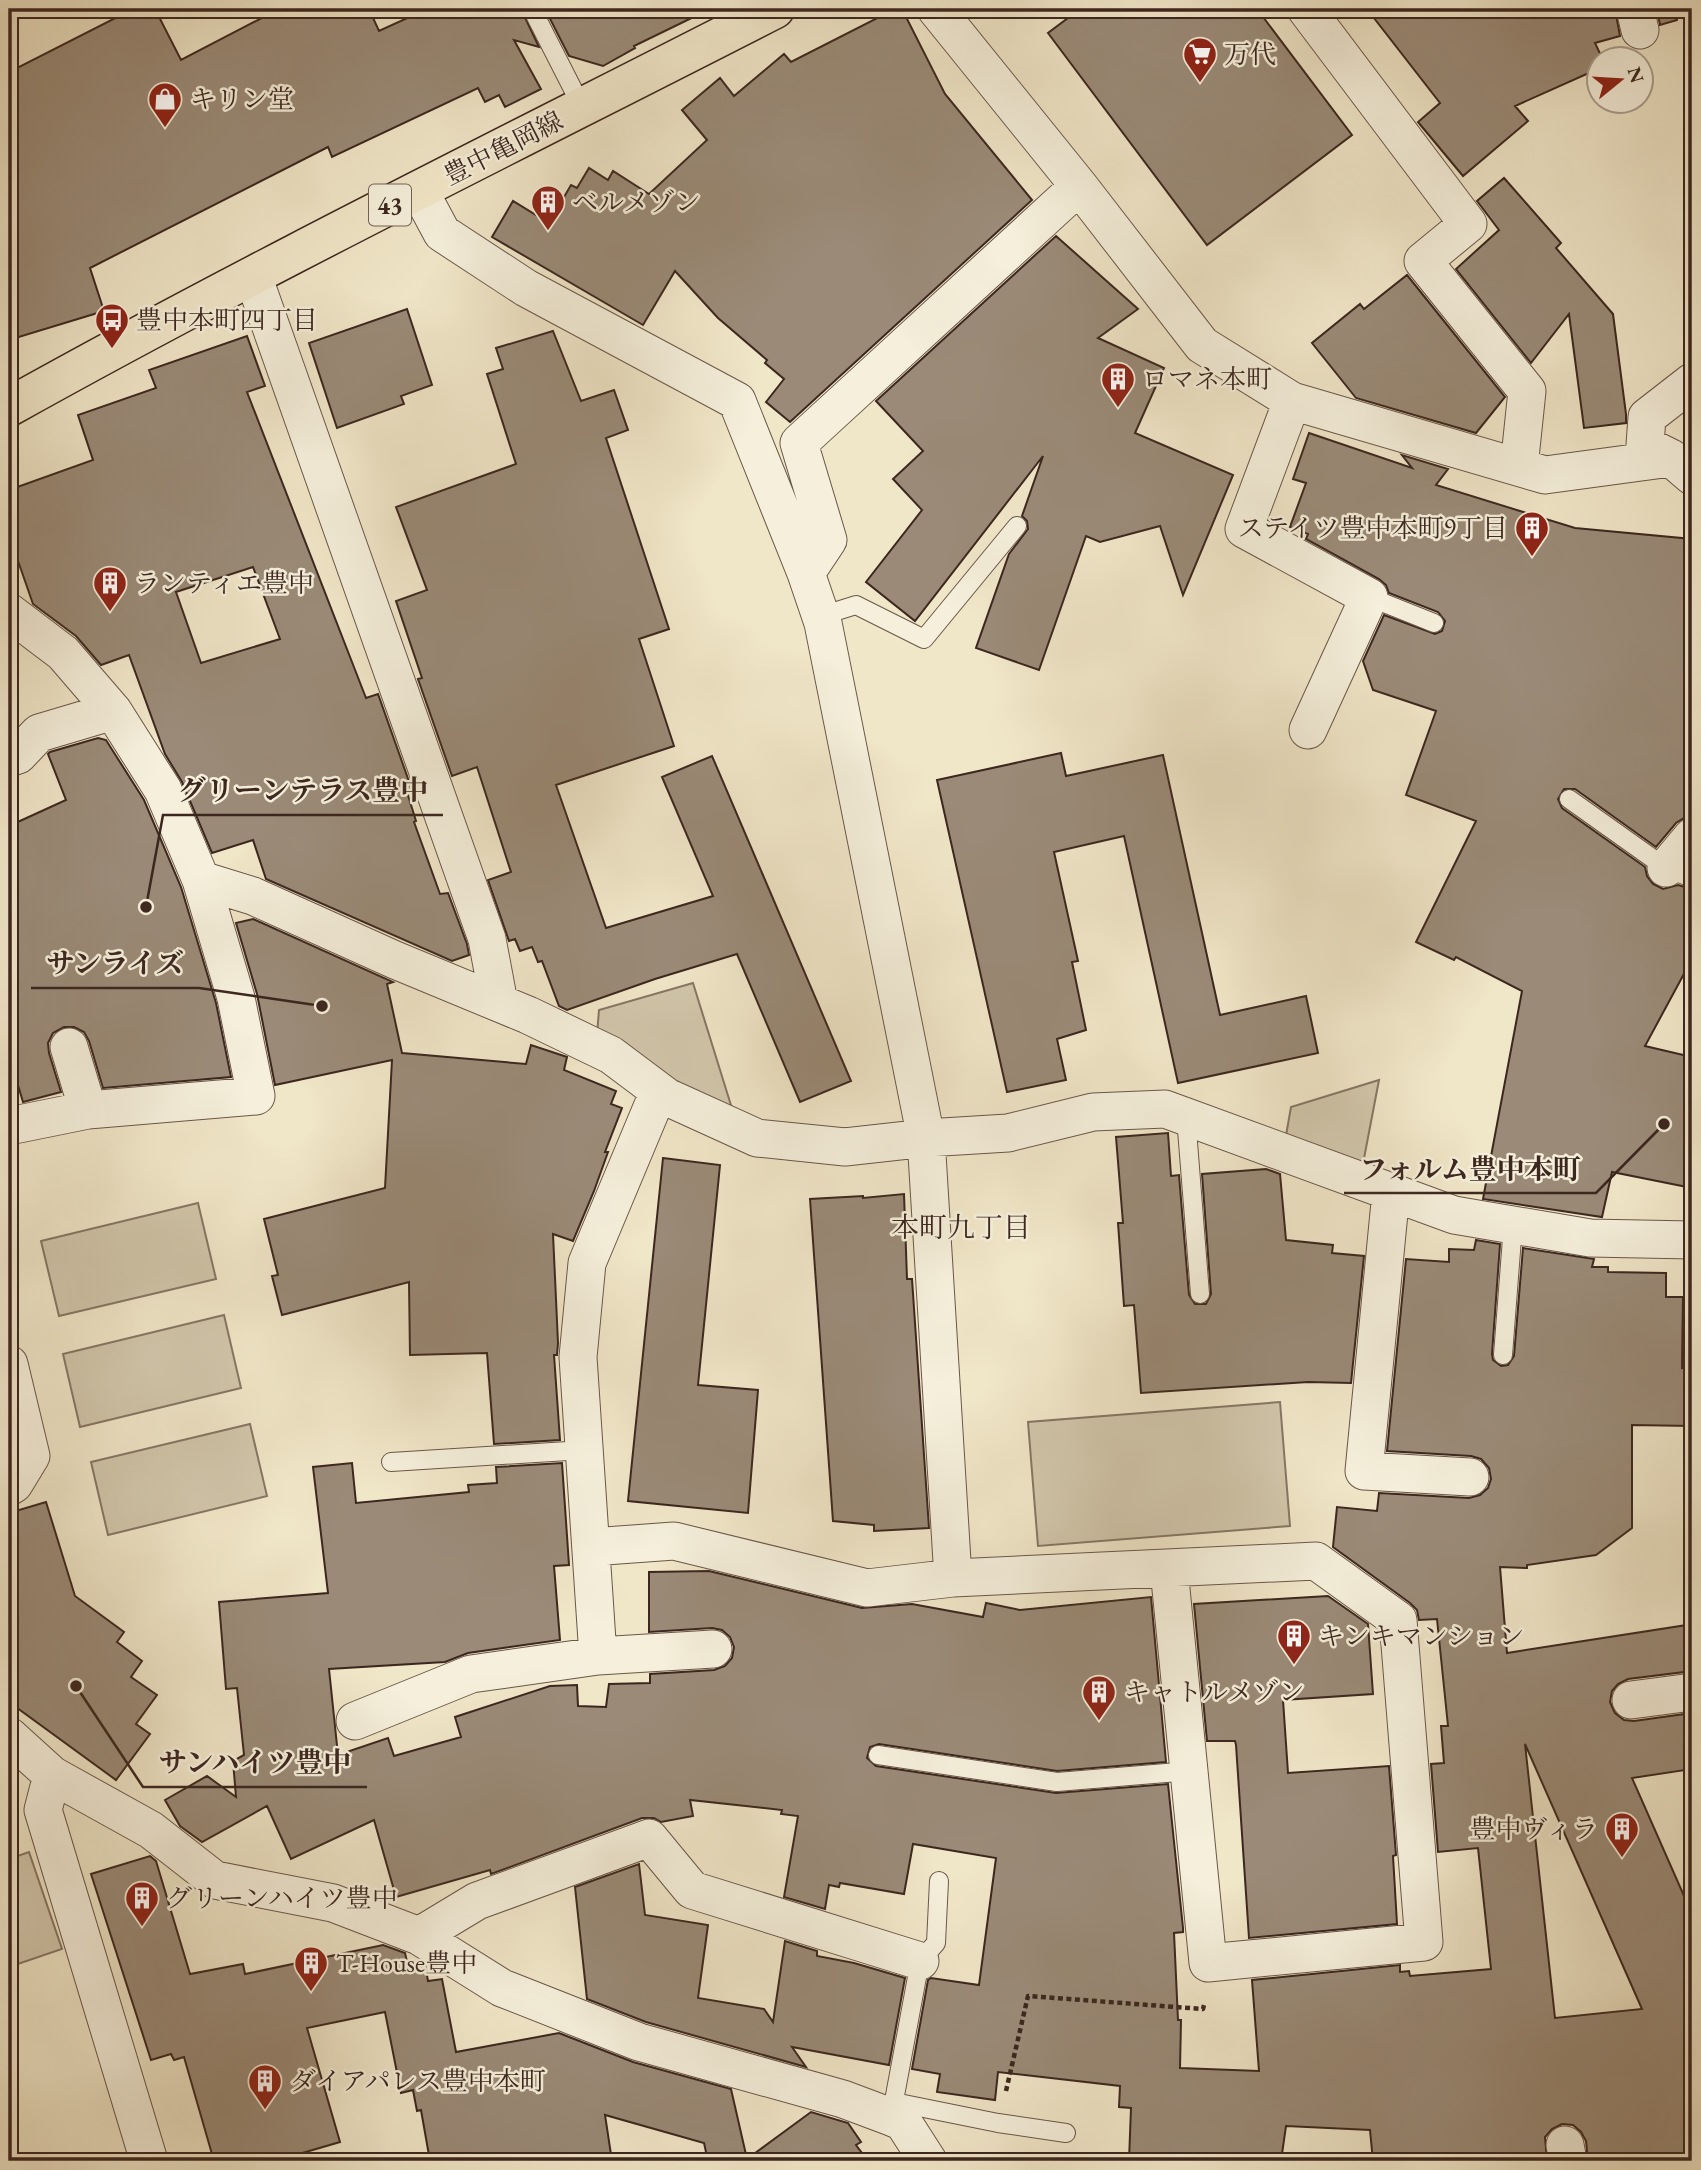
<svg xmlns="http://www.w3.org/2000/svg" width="1701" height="2170" font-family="'EB Garamond','Noto Serif JP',serif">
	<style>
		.green { fill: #d1c6ab; stroke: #867665; stroke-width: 2 }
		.building { fill: #9a8a77; stroke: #3c271f; stroke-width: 2; fill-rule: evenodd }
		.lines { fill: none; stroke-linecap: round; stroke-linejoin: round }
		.service-casing { stroke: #695749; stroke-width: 20 }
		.minor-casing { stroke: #695749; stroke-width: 39 }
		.primary-casing { stroke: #3c271f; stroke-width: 41 }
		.path { stroke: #3c271f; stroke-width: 4.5; stroke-dasharray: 5 3.5; stroke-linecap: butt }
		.service { stroke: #f5efdb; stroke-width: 18 }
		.minor { stroke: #f5efdb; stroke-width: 37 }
		.primary { stroke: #f0e6c8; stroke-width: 38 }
		.labels { text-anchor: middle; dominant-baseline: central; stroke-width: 5; stroke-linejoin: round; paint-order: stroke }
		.shield { fill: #f5efdb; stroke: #746357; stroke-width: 2 }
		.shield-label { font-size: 24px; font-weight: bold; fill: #3c271f }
		.poi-label { font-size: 26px; fill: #3c271f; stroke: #f5efdb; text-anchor: start }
		.street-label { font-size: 26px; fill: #3c271f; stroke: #f5efdb }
		.neighbourhood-label { font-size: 28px; fill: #3c271f; stroke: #f5efdb }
		.leader { fill: none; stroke: #3c271f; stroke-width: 2.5 }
		.callout-dot { fill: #3c271f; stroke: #f5efdb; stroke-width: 2.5 }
		.callout-label { font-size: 28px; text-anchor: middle; font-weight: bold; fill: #3c271f; stroke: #f5efdb; stroke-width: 5; stroke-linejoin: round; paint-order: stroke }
	</style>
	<rect width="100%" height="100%" fill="#f0e6c8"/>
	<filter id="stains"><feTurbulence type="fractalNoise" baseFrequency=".00286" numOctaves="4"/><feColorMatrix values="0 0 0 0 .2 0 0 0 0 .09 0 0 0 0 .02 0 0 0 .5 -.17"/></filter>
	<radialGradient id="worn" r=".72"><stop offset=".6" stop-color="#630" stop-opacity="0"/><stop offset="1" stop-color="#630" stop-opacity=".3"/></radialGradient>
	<!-- green -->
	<path class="green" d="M693 983 734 1115 653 1072 597 1034 599 1010Z
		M1379 1080 1362 1169 1285 1141 1291 1107Z
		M198 1203 216 1279 59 1316 41 1241Z
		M224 1315 241 1388 80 1427 63 1354Z
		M1280 1402 1290 1526 1038 1546 1028 1422Z
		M250 1424 267 1496 108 1535 91 1462Z
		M29 1852 62 1949 12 1966 9 1955V1859Z"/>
	<!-- building -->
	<path class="building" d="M133 9H155L181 60 279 9H369L379 31 427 9H521L539 47 514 40 541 89 505 107 499 95 485 102 478 88 332 157 328 147 90 268 104 311 9 340V72Z
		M545 9H710L634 46 635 48 603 66 569 56Z
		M895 9H902L945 94 1032 200 790 422 766 402 784 379 765 363 767 360 718 318 675 271 643 325 492 237 513 201 549 223 571 185 577 188 589 168 608 180 613 171 649 194 707 140 682 110 720 78 734 96 784 54 791 62Z
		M1080 9H1257L1352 135 1207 245 1048 33Z
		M1367 9H1615L1620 36 1595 43 1603 60H1600V68L1515 106 1528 121 1463 176 1418 122 1440 103Z
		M1657 9H1676L1677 20 1660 25Z
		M1504 178 1561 243 1556 248 1613 314 1626 414V423L1584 428 1569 314 1531 363 1456 269 1499 230 1477 201Z
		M1056 236 1138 309 1098 338 1164 368 1135 433 1233 475 1183 595 1160 526 1100 542 1086 536 1039 670 976 648 1009 554 1028 529 1027 521 1022 516 1043 456 915 621 866 582 922 510 893 479 923 451 876 401Z
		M1407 275 1505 397 1476 433 1356 398 1312 343 1360 304 1364 309Z
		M407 309 432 385 401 396 404 404 337 428 309 343Z
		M553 331 581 401 614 390 628 430 606 438 669 629 639 639 674 746 556 785 606 928 713 896 662 777 712 756 851 1081 800 1102 737 954 655 979 567 1010 559 1006 542 961 538 962 532 947 520 951 515 939 509 941 488 880 511 872 477 767 452 776 418 679 422 678 396 601 427 590 396 507 516 464 487 374 503 369 496 348Z
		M247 336 265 386 247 392 366 698 378 694 412 790 407 792 416 821 414 822 440 894 448 893 467 944 469 955 452 961 266 879 253 840 212 853 182 782 165 754 129 655 101 665 76 636 33 604 17 558 9 561V490L93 460 78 415 156 388 149 370ZM253 567 280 639 201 663 176 592Z
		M1309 433 1412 468 1402 455 1448 469 1436 485 1575 528 1692 539V817L1684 818 1676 823 1656 847 1575 789H1564L1558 799 1562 808 1645 867 1647 876 1653 884 1663 889 1678 885 1692 889V959L1645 1046 1692 1057V1188L1612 1172 1602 1217 1483 1199 1522 991 1456 957 1454 960 1416 942 1476 821 1406 795 1436 711 1373 690 1363 661 1384 615 1435 634 1442 631 1445 621 1438 612 1389 593 1386 585 1379 579 1306 539 1308 534 1290 527 1306 483 1293 479Z
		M98 738 106 740 144 800 181 887 216 1003 231 1077 103 1088 89 1041 84 1032 74 1027H64L53 1033 48 1043 49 1053 61 1092 23 1102 9 1055V826L66 800 48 754 50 752Z
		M1061 753 1066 776 1163 755 1220 1015 1306 996 1318 1053 1178 1083 1124 836 1054 852 1078 961 1072 962 1086 1030 1057 1039 1066 1080 1007 1092 937 780Z
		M253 919 393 982 387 984 402 1053 526 1064 531 1045 567 1057 564 1070 616 1091 611 1104 622 1108 605 1152H608L594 1191 573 1241 553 1234 558 1343 557 1355H554L560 1440 494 1444 487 1353 410 1355 409 1282 282 1315 272 1276 278 1275 264 1219 385 1188 392 1060 275 1085 257 994 236 923Z
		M1168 1133 1171 1176 1179 1175 1189 1295 1195 1304H1206L1211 1294 1202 1174 1266 1169 1280 1174 1286 1240 1333 1245 1332 1253 1364 1256 1351 1383 1308 1382 1141 1393 1134 1305 1124 1306 1118 1223H1123L1116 1137Z
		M663 1158 720 1165 698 1385 758 1390 748 1513 628 1501Z
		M904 1194 907 1279H912L929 1528 874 1531V1525L833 1521 810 1199 863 1196V1198Z
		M1476 1240 1500 1244 1492 1354 1493 1360 1501 1366 1508 1365 1514 1356 1523 1248 1594 1259 1592 1267H1608V1272L1666 1273V1297H1683L1682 1368 1692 1369V1426L1632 1425V1528L1596 1555 1527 1565V1568L1500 1567 1507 1653 1687 1625 1692 1652V1671L1628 1679 1618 1684 1612 1691 1610 1702 1615 1713 1624 1720 1634 1721 1692 1713V1769L1632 1778 1692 1914V2161H1588L1586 2141 1581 2132 1573 2125 1562 2124 1552 2129 1545 2137 1547 2161H1373L1370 2130 1286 2126 1281 2161H1129L1131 2108 1119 2107 1120 2086 998 2072 995 2100 937 2092 940 2074 912 2069 928 1980 931 1978 979 1985 996 1858 913 1844 904 1894 840 1883 839 1887 829 1885 825 1909 784 1897 798 1816 781 1814 782 1810 690 1800 693 1816 661 1822 654 1818H642L491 1874 490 1870 396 1897 374 1820 291 1859 267 1806 202 1842 180 1826 165 1800 207 1776 236 1797 233 1761 244 1755 237 1688 226 1689 219 1602 328 1593 313 1467 352 1463 356 1503 469 1492 468 1485 497 1483 496 1467 562 1463 569 1565 554 1566 560 1640 468 1653 445 1662 329 1669 338 1755 388 1738 394 1756 461 1737 455 1717 550 1686 577 1685 578 1706 606 1707 609 1684 650 1683V1674L714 1670 725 1666 732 1658 734 1647 730 1637 722 1630 712 1628 649 1632V1572L709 1571 862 1608 912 1604 983 1617 986 1603 1020 1610 1151 1597 1166 1762 1057 1771 879 1744 870 1747 867 1758 876 1766 1056 1793 1168 1784 1183 1928V1932L1174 1933 1178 2020H1181L1180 2068 1259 2071 1252 1980 1400 1965V1972L1409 1971 1410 1976 1491 1969 1478 1848 1438 1852 1431 1764 1444 1763 1441 1726H1448L1437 1619 1419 1620 1417 1610 1410 1603 1333 1547 1337 1507 1377 1511 1379 1493 1469 1498 1480 1495 1488 1488 1491 1479 1489 1468 1481 1459 1471 1456 1387 1451 1406 1259 1449 1262V1249L1474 1250ZM1525 1744 1642 2009 1555 2018Z
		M46 1502 75 1596 124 1632 117 1642 142 1661 131 1677 157 1695 136 1724 150 1734 116 1780 9 1702V1513Z
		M1328 1596 1368 1624 1373 1694 1283 1700 1288 1773 1389 1766 1396 1855 1393 1856 1397 1924 1249 1938 1236 1745 1235 1741H1207L1194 1604Z
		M150 1856 156 1861 190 1974 243 1964 245 1974 383 1945 405 1953 408 1966 425 1964 428 1981 442 1979 456 2052 559 2033 633 2062 731 2089 747 2159 811 2112 848 2123 861 2142 856 2145 868 2161H708L704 2143 605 2115 612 2161H430L421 2110 417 2111 413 2090 401 2093 385 2012 307 2028 340 2142 275 2161H214L184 2057 174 2060 171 2054 151 2060 91 1874Z
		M639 1864 645 1915 708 1925 698 1998 764 2009 773 2022 785 1941 817 1951V1956L854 1963 905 1978 889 2065 792 2047 806 2067 646 2022 587 1999 575 1887Z"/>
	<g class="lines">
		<!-- service casing -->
		<g class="service-casing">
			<path id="service" d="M532 9 582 107
				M1369 597 1434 623
				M821 616 856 605 924 639 1017 526
				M1569 799 1666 868 1692 878
				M1186 1117 1200 1294
				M1503 1355 1513 1225
				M391 1462 584 1450
				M878 1755 1057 1782 1190 1771
				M894 2102 998 2123 1066 2133
				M891 2117 920 1961 936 1943 939 1881"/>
		</g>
		<!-- minor casing -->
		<g class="minor-casing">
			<path id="minor" d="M936 9 1079 186 1202 345 1292 401 1545 475 1671 458
				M1306 9 1468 224 1423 261 1527 391 1519 467
				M1635 9 1640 30
				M419 190 442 233 526 288 737 401 806 573 823 623 926 1138 953 1578 1316 1561 1398 1620 1424 1942 1208 1963 1169 1569
				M253 276 487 939 499 1003
				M1692 382 1647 417 1645 445 1671 458 1692 476
				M1292 401 1244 529 1369 597 1308 730
				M806 573 828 540 799 443 1079 186
				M9 612 63 653 113 711 163 790 201 880 253 896 395 960 528 1015 611 1055 667 1097 757 1138 845 1147 926 1138 1008 1133 1093 1112 1165 1109 1454 1215 1590 1238 1692 1240
				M9 758 18 755 39 733 113 711
				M1666 868 1692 837
				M69 1047 88 1110
				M9 1126 88 1110 256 1096 236 998 201 880
				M1391 1192 1364 1471 1470 1477
				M9 1364 31 1456 14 1484 9 1487
				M591 1547 674 1541 867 1588 953 1578
				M598 1656 578 1357 587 1263 659 1091
				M1631 1700 1692 1692
				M355 1721 471 1674 598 1656 713 1649
				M9 1736 52 1775 151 1830 215 1880 333 1903 419 1936 502 1988 639 2042 843 2099 891 2117 903 2122 928 2161
				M52 1775 43 1810 149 2161
				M419 1936 477 1901 649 1838 692 1890 920 1961
				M1565 2145 1568 2161"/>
		</g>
		<!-- primary casing -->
		<g class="primary-casing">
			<path id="primary" d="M9 407C260 267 519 140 775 9"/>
		</g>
		<!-- path -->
		<path class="path" d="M1006 2091 1028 1996 1203 2009 1204 2005"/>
		<!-- service -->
		<use href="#service" class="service"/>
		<!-- minor -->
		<use href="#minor" class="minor"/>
		<!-- primary -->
		<use href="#primary" class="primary"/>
	</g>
	<!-- icons -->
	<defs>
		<g id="supermarket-pin" transform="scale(1.75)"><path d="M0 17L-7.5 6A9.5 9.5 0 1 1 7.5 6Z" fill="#8f2418" stroke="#f5efdb"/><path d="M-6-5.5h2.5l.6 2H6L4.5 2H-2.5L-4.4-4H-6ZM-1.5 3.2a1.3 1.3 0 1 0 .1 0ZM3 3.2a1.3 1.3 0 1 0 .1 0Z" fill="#fff"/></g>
		<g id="shop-pin" transform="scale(1.75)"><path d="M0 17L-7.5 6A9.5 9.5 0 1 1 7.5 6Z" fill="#8f2418" stroke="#f5efdb"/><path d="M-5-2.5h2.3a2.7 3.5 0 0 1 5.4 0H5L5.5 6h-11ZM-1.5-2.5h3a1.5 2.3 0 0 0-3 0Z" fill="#fff"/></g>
		<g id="building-pin" transform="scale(1.75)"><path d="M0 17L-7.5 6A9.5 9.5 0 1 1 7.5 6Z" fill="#8f2418" stroke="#f5efdb"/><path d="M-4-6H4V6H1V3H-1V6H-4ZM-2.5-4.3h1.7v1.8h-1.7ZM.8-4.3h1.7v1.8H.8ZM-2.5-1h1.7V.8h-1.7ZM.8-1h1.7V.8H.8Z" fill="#fff"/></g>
		<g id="bus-pin" transform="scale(1.75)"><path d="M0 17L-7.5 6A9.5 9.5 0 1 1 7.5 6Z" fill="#8f2418" stroke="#f5efdb"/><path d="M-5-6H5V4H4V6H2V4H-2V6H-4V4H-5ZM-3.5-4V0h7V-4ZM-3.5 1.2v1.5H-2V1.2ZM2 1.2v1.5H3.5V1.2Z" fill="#fff"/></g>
	</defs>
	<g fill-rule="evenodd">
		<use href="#supermarket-pin" x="1200" y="54"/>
		<use href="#shop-pin" x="165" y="99"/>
		<use href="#building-pin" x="548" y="202"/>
		<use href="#bus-pin" x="112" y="320"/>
		<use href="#building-pin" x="1118" y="379"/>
		<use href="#building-pin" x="1532" y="528"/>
		<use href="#building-pin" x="110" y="583"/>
		<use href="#building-pin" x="1294" y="1636"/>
		<use href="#building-pin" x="1099" y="1692"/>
		<use href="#building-pin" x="1622" y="1829"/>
		<use href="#building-pin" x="142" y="1898"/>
		<use href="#building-pin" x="311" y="1963"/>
		<use href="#building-pin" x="265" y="2081"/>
	</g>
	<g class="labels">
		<!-- shield labels -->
		<rect class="shield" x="369" y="184.5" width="42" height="41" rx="5"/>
		<g class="shield-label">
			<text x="390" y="205">43</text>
		</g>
		<!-- poi labels -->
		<g class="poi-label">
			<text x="1224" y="54">万代</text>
			<text x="190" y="99">キリン堂</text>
			<text x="572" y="202">ベルメゾン</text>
			<text x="136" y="320">豊中本町四丁目</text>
			<text x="1142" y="379">ロマネ本町</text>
			<text x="1508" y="528" text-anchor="end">ステイツ豊中本町9丁目</text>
			<text x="134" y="583">ランティエ豊中</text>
			<text x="1318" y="1636">キンキマンション</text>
			<text x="1124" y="1692">キャトルメゾン</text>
			<text x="1598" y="1829" text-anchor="end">豊中ヴィラ</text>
			<text x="166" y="1898">グリーンハイツ豊中</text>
			<text x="336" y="1963">T-House豊中</text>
			<text x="290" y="2081">ダイアパレス豊中本町</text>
		</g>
		<!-- street labels -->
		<g class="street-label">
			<text transform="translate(503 148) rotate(-27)">豊中亀岡線</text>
		</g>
		<!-- neighbourhood labels -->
		<g class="neighbourhood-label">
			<text x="961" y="1227">本町九丁目</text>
		</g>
	</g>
	<!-- callouts -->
	<path class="leader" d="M146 907L163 815H443M322 1006L199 988H31M1664 1124L1596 1193H1344M76 1686L143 1787H367"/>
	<g class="callout-dot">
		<circle cx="146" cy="907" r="7"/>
		<circle cx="322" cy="1006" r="7"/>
		<circle cx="1664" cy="1124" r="7"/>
		<circle cx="76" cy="1686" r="7"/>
	</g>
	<g class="callout-label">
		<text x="303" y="800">グリーンテラス豊中</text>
		<text x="115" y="973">サンライズ</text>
		<text x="1470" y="1179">フォルム豊中本町</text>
		<text x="255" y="1772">サンハイツ豊中</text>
	</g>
	<!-- margin -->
	<rect width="1701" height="2170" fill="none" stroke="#f0e6c8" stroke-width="35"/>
	<rect x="10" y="10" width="1680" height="2149" fill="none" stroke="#3c271f" stroke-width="3.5"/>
	<rect x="18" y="18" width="1666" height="2135" fill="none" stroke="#3c271f" stroke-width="2"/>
	<!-- north arrow -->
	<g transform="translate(1620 80) rotate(72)"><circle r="33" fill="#f5efdb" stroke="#ab9f90" stroke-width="2"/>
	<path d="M0-5L12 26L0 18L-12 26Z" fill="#8f2418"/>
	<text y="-10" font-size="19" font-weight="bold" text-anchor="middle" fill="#3c271f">N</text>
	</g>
	<rect width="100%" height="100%" filter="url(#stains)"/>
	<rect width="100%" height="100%" fill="url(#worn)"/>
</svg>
